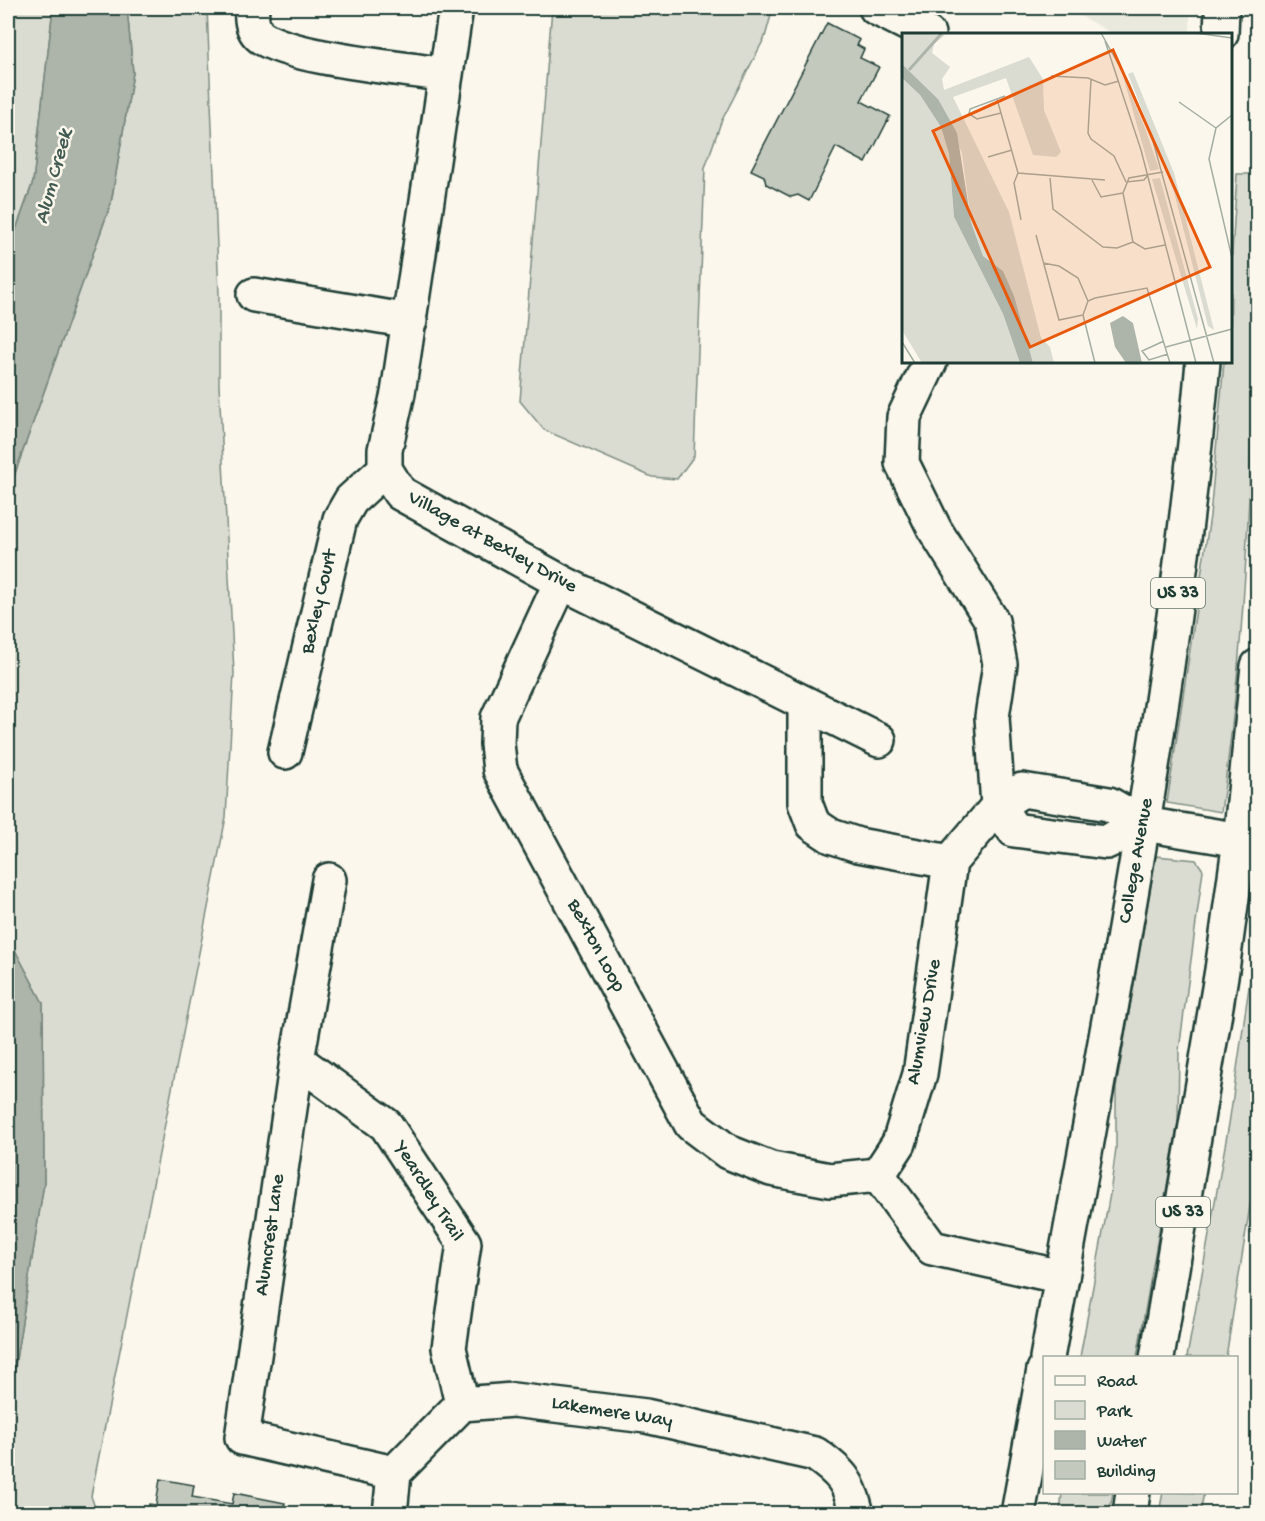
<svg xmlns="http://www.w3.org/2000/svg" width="1265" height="1521" font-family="'Gochi Hand',sans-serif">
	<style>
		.built { fill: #eae9de }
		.green { fill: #dbdcd1; stroke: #7d8c82; stroke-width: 1.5 }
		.water { fill: #adb4aa; stroke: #74847b; stroke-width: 1.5 }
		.building { fill: #c4c9be; stroke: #1f3d34; stroke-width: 1.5 }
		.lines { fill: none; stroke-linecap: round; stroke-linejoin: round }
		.minor-casing { stroke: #1f3d34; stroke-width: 38 }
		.major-casing { stroke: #1f3d34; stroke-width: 38 }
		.minor { stroke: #fbf7ec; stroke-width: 33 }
		.major { stroke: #fbf7ec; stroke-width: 33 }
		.labels { text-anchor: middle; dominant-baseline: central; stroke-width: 5; stroke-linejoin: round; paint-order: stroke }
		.shield { fill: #fbf7ec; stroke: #61756b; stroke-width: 1.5 }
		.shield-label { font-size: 18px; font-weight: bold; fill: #1f3d34 }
		.street-label { font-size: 20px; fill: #1f3d34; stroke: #fbf7ec }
		.water-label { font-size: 21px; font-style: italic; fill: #425b52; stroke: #fbf7ec }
		.inset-river { fill: none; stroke: #adb4aa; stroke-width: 3 }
		.inset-road { fill: none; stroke: #a3ada2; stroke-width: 1.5 }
		.view { fill: #e8590c; fill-opacity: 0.15; stroke: #e8590c; stroke-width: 3 }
		.inset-edge { fill: none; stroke: #1f3d34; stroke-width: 3 }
	</style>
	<rect width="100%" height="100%" fill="#fbf7ec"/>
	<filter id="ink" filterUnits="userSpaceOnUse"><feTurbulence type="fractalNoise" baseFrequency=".0167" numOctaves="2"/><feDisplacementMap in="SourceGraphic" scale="12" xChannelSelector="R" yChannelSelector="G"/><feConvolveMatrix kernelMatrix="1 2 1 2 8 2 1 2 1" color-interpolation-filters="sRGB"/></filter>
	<g filter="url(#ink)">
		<!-- built -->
		<path class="built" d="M1066 8H1190V34H1113Z"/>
		<!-- green -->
		<path class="green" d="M8 8H53L33 182 8 252Z
			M127 8H207L219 294V385L234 673 226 817 91 1496 97 1513H8V1410L44 1183 43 1003 8 937V493L111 203 133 73Z
			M552 8H773L765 37 721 122 705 168 694 456 677 479 652 477 544 430 520 401Z
			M1237 174H1254C1254 387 1252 601 1221 812L1167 803 1210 516 1224 362H1230L1231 269Z
			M1156 856 1196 860 1203 870 1179 1050 1178 1122 1137 1357H1080L1110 1194 1116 1148V1088Z
			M1257 932V1162L1226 1357H1187L1229 1124Z
			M1163 1492 1204 1493 1200 1513H1159Z
			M1062 1493H1113L1109 1513H1060Z"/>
		<!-- water -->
		<path class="water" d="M53 8H127L133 73 111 203 8 493V252L33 182Z
			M8 937 43 1003 44 1183 8 1410Z"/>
		<!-- building -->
		<path class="building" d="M827 23 860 40 857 45 864 49 860 58 879 67 861 101 890 116 866 163 836 147 809 201 798 195 791 197 766 184 764 176 751 170Z
			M160 1479 194 1485 192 1497 232 1504 234 1493 285 1503 283 1510 300 1514H147L149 1504 156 1505Z"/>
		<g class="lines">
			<!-- minor casing -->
			<g class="minor-casing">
				<path id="minor" d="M252 8C251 18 252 30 261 37 294 59 403 68 446 75
					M456 8 398 393 385 450V469L400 493 561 582 879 740
					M876 8 928 34
					M254 295 410 321
					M930 362 904 417 902 463 935 530 992 621 1000 664 992 717 998 806
					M561 582 498 718 497 744 500 770 691 1124 728 1152 771 1169 830 1180 878 1175
					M805 705V803L813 824 831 836 858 845 950 862
					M285 752 340 519 351 500 385 469
					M998 806 1014 830 1106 842 1144 824
					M950 862 998 806 1022 790 1109 804 1144 824 1240 840
					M329 880 297 1060 242 1438 394 1473
					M297 1060 386 1125 464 1243 449 1348 462 1404
					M878 1175 899 1143 920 1074 950 862
					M878 1175 932 1248 1062 1277
					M394 1473 462 1404 513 1400 646 1416 815 1454C842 1473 849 1481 857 1514
					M390 1514 394 1473"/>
			</g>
			<!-- major casing -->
			<g class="major-casing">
				<path id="major" d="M1221 34 1222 8
					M1047 1358C1108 1027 1173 697 1203 362
					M1157 1358 1222 970 1240 840 1258 666
					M1018 1514 1044 1370
					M1130 1514 1133 1492"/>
			</g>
			<!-- minor -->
			<use href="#minor" class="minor"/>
			<!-- major -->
			<use href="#major" class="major"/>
		</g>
	</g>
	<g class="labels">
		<!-- shield labels -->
		<g class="shield">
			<rect x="1151" y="578" width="54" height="30" rx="4.5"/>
			<rect x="1156" y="1197" width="54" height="30" rx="4.5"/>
		</g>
		<g class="shield-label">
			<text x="1178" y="593">US 33</text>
			<text x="1183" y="1212">US 33</text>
		</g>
		<!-- street labels -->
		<g class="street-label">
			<text transform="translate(492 543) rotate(29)">Village at Bexley Drive</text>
			<text transform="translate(320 602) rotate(-77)">Bexley Court</text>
			<text transform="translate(1137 861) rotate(-80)">College Avenue</text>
			<text transform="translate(595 946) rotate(62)">Bexton Loop</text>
			<text transform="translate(925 1022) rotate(-80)">Alumview Drive</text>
			<text transform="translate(428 1192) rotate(58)">Yeardley Trail</text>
			<text transform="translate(271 1235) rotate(-82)">Alumcrest Lane</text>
			<text transform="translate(612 1413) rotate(9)">Lakemere Way</text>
		</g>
		<!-- water labels -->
		<g class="water-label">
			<text transform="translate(55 177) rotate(-75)">Alum Creek</text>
		</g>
	</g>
	<!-- overview -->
	<g transform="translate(902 33)">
		<rect width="330" height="330" fill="#fbf7ec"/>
		<path d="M0 0 43 2 32 11 30 20 48 34 40 46 42 57 127 24 141 46 142 77 159 119 154 124 131 122 104 45 51 64 107 179 139 305 148 314 152 330H131L101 238 81 223 69 189 60 120 36 66 0 31ZM231 39 272 140 312 297 306 293 272 159 226 41ZM221 43 243 95 257 136 248 138ZM0 45 18 62 39 94 47 121 52 184 101 281 118 330H20L0 297ZM258 145 296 286 295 296 250 146Z" fill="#dbdcd1"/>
		<path d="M0 31 36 66 55 100 69 189 81 223 101 238 112 263 131 330H118L101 281 52 184 47 121 39 94 18 62 0 45ZM221 283 231 290 240 330H224L213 314 208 290Z" fill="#adb4aa"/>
		<path class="inset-river" d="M7 37 40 0"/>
		<path class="inset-road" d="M199 0 227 50 251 108 312 330M294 0 330 5M203 8 239 117 294 330M149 43 186 45 203 52 217 48M189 47 186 100 189 106 212 123 224 149M95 66 116 140 203 147M277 69 314 95M99 80 75 86 67 81 68 76 103 63M330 82 314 95 307 126 330 225M86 124 110 117M116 140 112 150 119 187M148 145 151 176 201 214 215 215 231 209M190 147 199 164 221 160M224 149 242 147 246 142M221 160 227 145 261 139M221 160 231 209M134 202 157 287 181 282M231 209 243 216 263 212M141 230 157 233 176 245 186 268M181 282 186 268 193 265 245 255 268 330M181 282 193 330M262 308 240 318 247 327 266 321M0 309 13 330M264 314 330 296"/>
		<path class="view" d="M211 17 308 234 128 314 31 98Z"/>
		<rect width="330" height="330" class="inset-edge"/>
	</g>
	<!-- margin -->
	<rect width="1265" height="1521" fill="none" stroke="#fbf7ec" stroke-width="30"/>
	<rect x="15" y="15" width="1235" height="1491" fill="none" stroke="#1f3d34" stroke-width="2" filter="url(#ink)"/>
	<!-- legend -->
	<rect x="1043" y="1356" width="195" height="138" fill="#fbf7ec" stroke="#a3ada2" stroke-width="1.5"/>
	<rect x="1055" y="1376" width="30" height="9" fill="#fbf7ec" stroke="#a3ada2" stroke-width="1.5"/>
	<text x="1097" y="1386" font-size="18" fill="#1f3d34">Road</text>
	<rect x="1055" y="1401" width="30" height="18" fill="#dbdcd1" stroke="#a3ada2" stroke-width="1.5"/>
	<text x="1097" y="1416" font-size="18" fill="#1f3d34">Park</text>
	<rect x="1055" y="1431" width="30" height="18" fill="#adb4aa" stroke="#a3ada2" stroke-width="1.5"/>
	<text x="1097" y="1446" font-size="18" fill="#1f3d34">Water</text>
	<rect x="1055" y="1461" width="30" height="18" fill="#c4c9be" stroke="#a3ada2" stroke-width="1.5"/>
	<text x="1097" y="1476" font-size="18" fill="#1f3d34">Building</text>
</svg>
